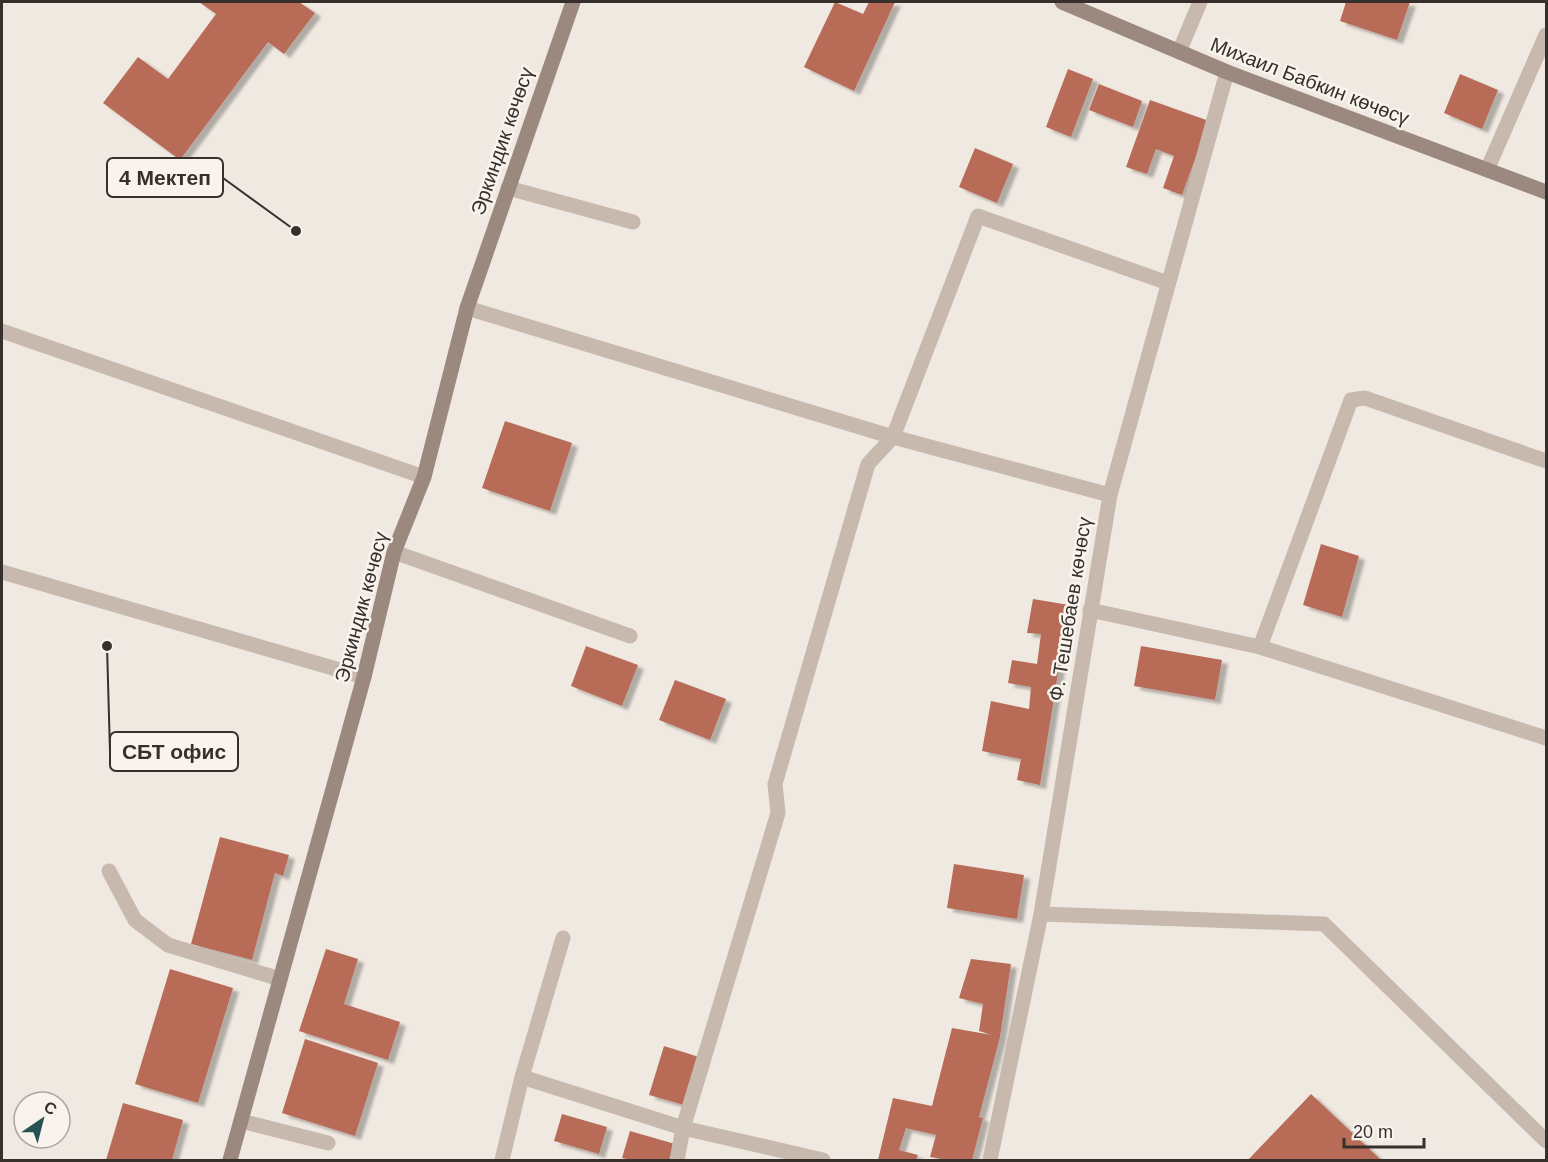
<svg xmlns="http://www.w3.org/2000/svg" width="1548" height="1162" font-family="Arial,sans-serif">
	<style>
		.building { fill: #b86c58; filter: url(#shadow) }
		.lines { fill: none; stroke-linecap: round; stroke-linejoin: round }
		.service { stroke: #c7b9ae; stroke-width: 15 }
		.minor { stroke: #c7b9ae; stroke-width: 15 }
		.secondary { stroke: #9b897f; stroke-width: 15 }
		.labels { text-anchor: middle; dominant-baseline: central; stroke-width: 5; stroke-linejoin: round; paint-order: stroke }
		.street-label { font-size: 20px; fill: #372f2b; stroke: #f8f3ed }
		.leader { fill: none; stroke: #372f2b; stroke-width: 2 }
		.callout-dot { fill: #372f2b; stroke: #f8f3ed; stroke-width: 2 }
		.callout { fill: #f8f3ed; stroke: #372f2b; stroke-width: 2 }
		.callout-label { font-size: 21px; text-anchor: middle; font-weight: bold; fill: #372f2b }
	</style>
	<defs>
		<filter id="shadow"><feDropShadow dx="6" dy="4" stdDeviation="1.5" flood-color="#0004"/></filter>
	</defs>
	<rect width="100%" height="100%" fill="#f0e9e1"/>
	<!-- building -->
	<path class="building" d="M199 2H299L315 13 284 54 268 42 180 160 103 103 138 57 168 79 216 14Z
		M835 2 863 14 869 2H895L854 91 804 67Z
		M1346 2H1410L1397 40 1340 21Z
		M1068 69 1093 79 1071 137 1046 127Z
		M1460 74 1498 90 1482 129 1444 113Z
		M1099 84 1142 101 1133 127 1089 110Z
		M1150 100 1209 121 1182 195 1163 188 1174 156 1156 149 1147 174 1126 167Z
		M975 148 1013 164 997 203 959 187Z
		M505 421 572 443 550 511 482 488Z
		M1321 544 1359 556 1342 617 1303 605Z
		M1033 599 1069 605 1040 785 1017 780 1021 759 982 751 991 701 1029 709 1031 687 1008 683 1012 660 1037 664 1041 634 1027 633Z
		M586 646 638 665 622 706 571 686Z
		M1141 646 1222 660 1215 700 1134 686Z
		M675 680 726 699 710 740 659 720Z
		M220 837 289 855 283 876 275 873 252 960 191 944Z
		M954 864 1024 875 1017 919 947 908Z
		M326 949 358 959 344 1004 400 1022 388 1060 299 1031Z
		M971 959 1011 964 1000 1037 979 1117 983 1118 972 1160H948L930 1157 936 1135 906 1128 899 1150 918 1155 916 1160H878L893 1098 932 1106 952 1028 992 1035 979 1031 983 1004 959 998Z
		M170 969 233 988 198 1103 135 1084Z
		M305 1039 378 1063 355 1136 282 1113Z
		M664 1046 699 1057 684 1105 649 1095Z
		M1311 1094 1381 1160H1248Z
		M123 1103 183 1120 172 1160H106Z
		M562 1114 607 1127 599 1154 554 1141Z
		M630 1131 675 1144 671 1160H632L622 1158Z"/>
	<g class="lines">
		<!-- service -->
		<path class="service" d="M109 871 135 920 168 945 280 979
			M1041 914 1324 924 1546 1141
			M241 1121 328 1143"/>
		<!-- minor -->
		<path class="minor" d="M1179 52 1200 2
			M1487 170 1546 35
			M508 188 633 222
			M467 308 893 437 1110 495
			M2 331 424 477
			M394 552 630 636
			M2 572 364 677
			M1090 610 1260 647 1546 738
			M1260 647 1351 400 1365 398 1546 461
			M522 1077 683 1128 823 1160
			M502 1160 522 1077 563 938
			M677 1160 683 1128 778 813 775 784 868 464 893 437 978 216 1168 283
			M990 1160 1041 914 1110 495 1227 72"/>
		<!-- secondary -->
		<path class="secondary" d="M1062 2 1227 72 1546 192
			M230 1160 364 677 394 552 424 477 467 308 573 2"/>
	</g>
	<g class="labels">
		<!-- street labels -->
		<g class="street-label">
			<text transform="translate(1310 81) rotate(21)">Михаил Бабкин көчөсү</text>
			<text transform="translate(502 141) rotate(-71)">Эркиндик көчөсү</text>
			<text transform="translate(361 607) rotate(-75)">Эркиндик көчөсү</text>
			<text transform="translate(1070 609) rotate(-81)">Ф. Тешебаев көчөсү</text>
		</g>
	</g>
	<!-- callouts -->
	<path class="leader" d="M296 231L223 178M107 646L110 752"/>
	<g class="callout-dot">
		<circle cx="296" cy="231" r="6"/>
		<circle cx="107" cy="646" r="6"/>
	</g>
	<g class="callout">
		<rect x="107" y="158" width="116" height="39" rx="6"/>
		<rect x="110" y="732" width="128" height="39" rx="6"/>
	</g>
	<g class="callout-label">
		<text x="165" y="185">4 Мектеп</text>
		<text x="174" y="759">СБТ офис</text>
	</g>
	<!-- border -->
	<rect width="1548" height="1162" fill="none" stroke="#372f2b" stroke-width="6"/>
	<!-- north arrow -->
	<g transform="translate(42 1120) rotate(35)"><circle r="28" fill="#f8f3ed" stroke="#aba59f" stroke-width="1.5"/>
	<path d="M0-4.5L10 22L0 15L-10 22Z" fill="#265254"/>
	<text y="-9" font-size="16" font-weight="bold" text-anchor="middle" fill="#372f2b">С</text>
	</g>
	<!-- scale -->
	<path d="M1344 1138v9h80v-9" fill="none" stroke="#372f2b" stroke-width="3"/>
	<text x="1353" y="1138" font-size="18" fill="#372f2b" stroke="#f8f3ed" stroke-width="4.5" paint-order="stroke">20 m</text>
</svg>
